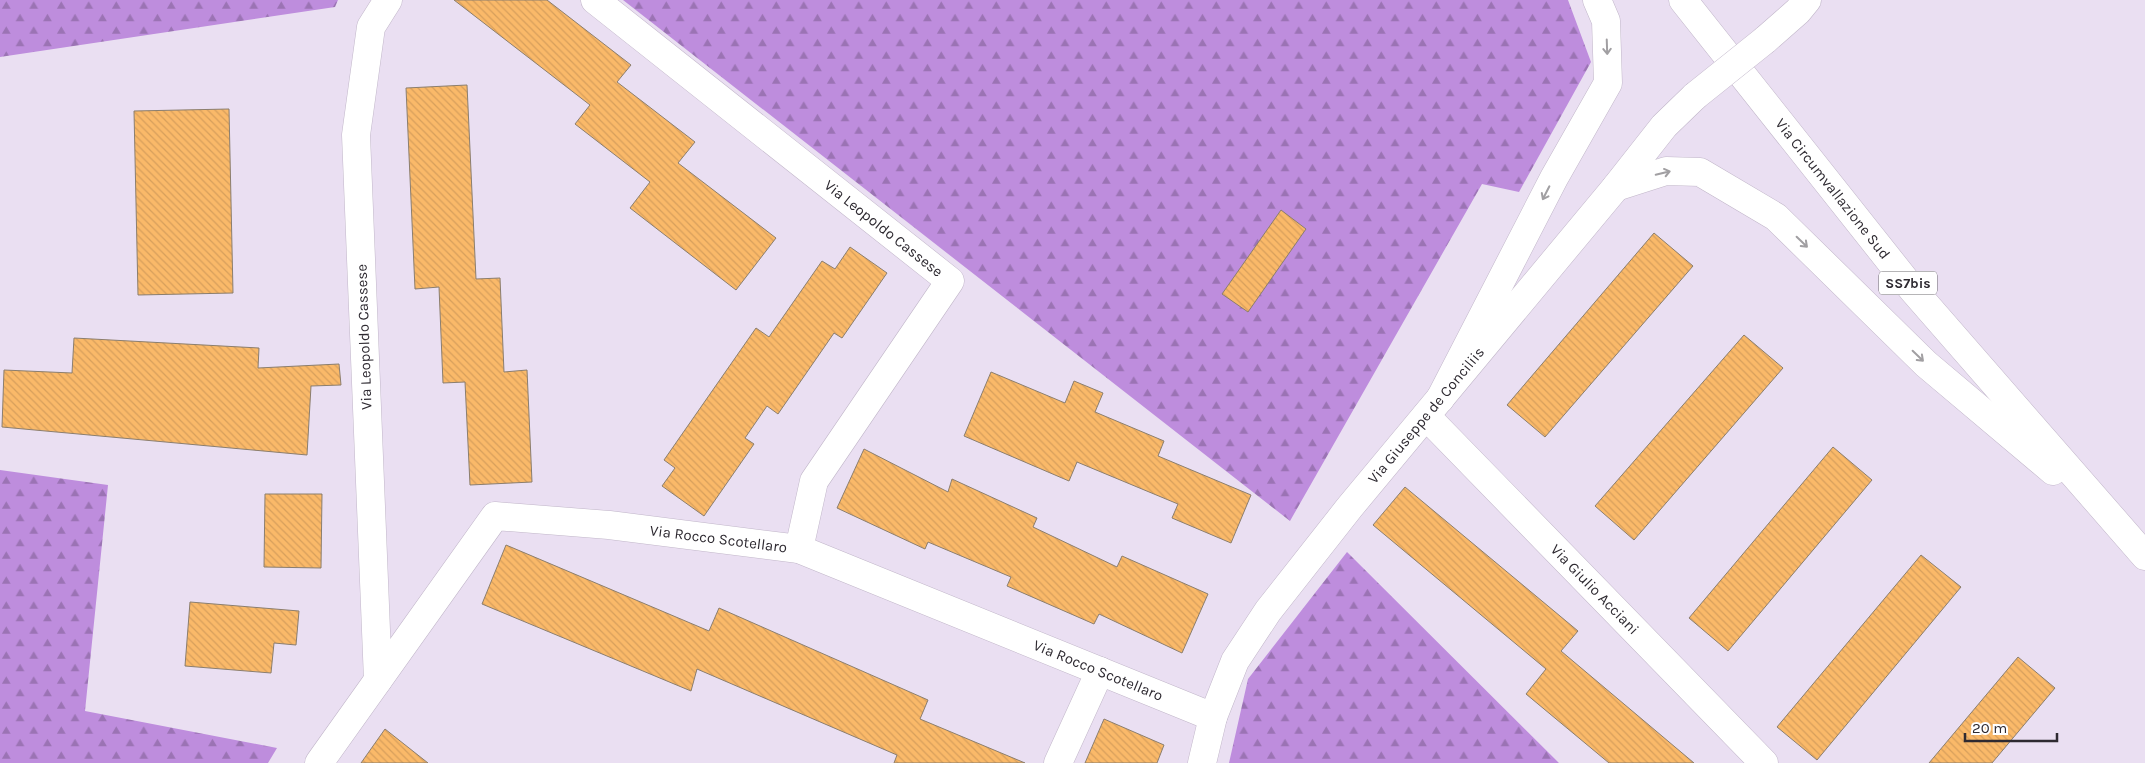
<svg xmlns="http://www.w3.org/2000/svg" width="2145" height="763" font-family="Karla,sans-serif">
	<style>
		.forest { fill: url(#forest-firs) }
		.building { fill: url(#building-back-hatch); stroke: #8b7e6e }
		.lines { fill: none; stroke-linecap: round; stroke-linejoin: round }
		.minor-casing { stroke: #c1b6c9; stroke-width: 29 }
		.primary-casing { stroke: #c1b6c9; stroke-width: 29 }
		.minor { stroke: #fff; stroke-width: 28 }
		.primary { stroke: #fff; stroke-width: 28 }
		.minor-bridge-casing { stroke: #c1b6c9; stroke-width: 29; stroke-linecap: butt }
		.minor-bridge { stroke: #fff; stroke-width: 28 }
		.oneway { stroke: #a19fa2 }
		.labels { text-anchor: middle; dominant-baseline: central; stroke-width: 4; stroke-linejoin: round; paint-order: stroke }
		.shield { fill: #fff; stroke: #6d6a6f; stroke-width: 1 }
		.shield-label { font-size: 14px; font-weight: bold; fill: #2e2a31 }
		.street-label { font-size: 15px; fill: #2e2a31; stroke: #fff }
	</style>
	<defs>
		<pattern id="forest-firs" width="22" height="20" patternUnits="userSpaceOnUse" patternTransform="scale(1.25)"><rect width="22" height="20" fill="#be8ddd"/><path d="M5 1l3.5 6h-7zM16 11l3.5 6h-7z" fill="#9b73b4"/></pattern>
		<pattern id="building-back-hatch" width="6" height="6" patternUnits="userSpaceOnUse" patternTransform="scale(1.25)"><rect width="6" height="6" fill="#fab969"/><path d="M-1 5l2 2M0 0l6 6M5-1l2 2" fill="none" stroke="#d79f5c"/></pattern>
	</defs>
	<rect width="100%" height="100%" fill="#eadff2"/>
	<!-- forest -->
	<path class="forest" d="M0 0H338L335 7 0 57Z
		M623 0H1568L1591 62 1519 192 1482 184 1290 521Z
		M0 470 108 485 85 711 277 748 268 763H0Z
		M1347 552 1559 763H1229L1248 679Z"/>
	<!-- building -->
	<path class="building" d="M454 0H547L631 65 617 82 695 142 678 163 776 238 736 290 630 208 650 182 575 124 590 105Z
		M467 85 476 279 500 278 504 372 527 370 532 482 470 485 465 382 443 383 439 287 415 289 406 88Z
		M229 109 233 293 138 295 134 111Z
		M1281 210 1306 229 1248 312 1222 294Z
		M1654 233 1693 266 1545 437 1507 405Z
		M850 247 887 273 842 338 834 333 778 414 767 406 745 438 754 444 704 516 662 486 675 468 664 460 756 328 769 337 822 261 835 269Z
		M1744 335 1783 368 1634 540 1595 506Z
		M74 338 259 348 258 368 339 364 341 385 311 386 307 455 2 427 4 370 72 373Z
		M991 372 1065 403 1074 381 1103 393 1095 412 1164 441 1158 456 1251 495 1231 543 1172 518 1178 504 1077 462 1069 481 964 436Z
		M1833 447 1872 480 1728 651 1689 618Z
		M864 449 948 492 952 479 1037 518 1033 527 1117 567 1122 556 1208 594 1182 653 1099 614 1094 624 1007 586 1011 577 928 542 925 549 837 508Z
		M1405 487 1578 631 1561 651 1694 763H1609L1526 694 1546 669 1373 525Z
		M265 494H322L321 568 264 567Z
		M506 545 709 631 719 608 928 700 920 719 1025 763H894L897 755 697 669 691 691 482 604Z
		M1921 555 1961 587 1817 760 1777 727Z
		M190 602 299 611 296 645 274 643 271 673 185 666Z
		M2018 657 2055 688 1992 763H1929Z
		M1104 719 1164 745 1157 763H1085Z
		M385 729 428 763H361Z"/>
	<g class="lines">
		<!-- minor casing -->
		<g class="minor-casing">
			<g id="minor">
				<path id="s1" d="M595 0 950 281 814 481 799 549"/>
				<path d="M1765 40 1798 11 1807 0"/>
				<path id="s2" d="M1426 416 1764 763"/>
				<path d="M378 680 356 135 371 27 388 0"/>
				<path id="s3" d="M319 763 495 516 609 525 799 549 1213 717"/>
				<path d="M1058 763 1100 671"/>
				<path id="s4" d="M1202 763 1213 717 1235 661 1268 611 1349 508 1616 187 1664 126 1695 96"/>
			</g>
		</g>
		<!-- primary casing -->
		<g class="primary-casing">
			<g id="primary">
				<path id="s5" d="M1683 0 1913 290 2145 556"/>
				<path d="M1616 187 1666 171 1700 172 1776 217 1926 364 2053 471"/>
				<path d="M1440 399 1554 178 1608 83 1606 21 1597 0"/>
			</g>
		</g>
		<!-- minor -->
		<use href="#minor" class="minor"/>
		<!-- primary -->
		<use href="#primary" class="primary"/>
		<!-- minor-bridge casing -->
		<g class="minor-bridge-casing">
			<path id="minor-bridge" d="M1695 96 1765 40"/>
		</g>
		<!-- minor-bridge -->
		<use href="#minor-bridge" class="minor-bridge"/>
	</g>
	<!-- one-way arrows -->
	<defs><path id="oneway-shaft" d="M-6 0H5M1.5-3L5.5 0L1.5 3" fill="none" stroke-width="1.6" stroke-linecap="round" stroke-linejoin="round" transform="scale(1.25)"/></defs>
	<g class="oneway">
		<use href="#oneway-shaft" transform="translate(1607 47) rotate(88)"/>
		<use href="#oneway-shaft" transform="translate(1663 173) rotate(-13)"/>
		<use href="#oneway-shaft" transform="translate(1546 193) rotate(117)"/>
		<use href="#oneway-shaft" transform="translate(1802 242) rotate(44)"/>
		<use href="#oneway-shaft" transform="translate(1918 356) rotate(44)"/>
	</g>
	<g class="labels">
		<!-- shield labels -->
		<rect class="shield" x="1879" y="271.5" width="58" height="23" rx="4"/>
		<g class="shield-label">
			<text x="1908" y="283">SS7bis</text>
		</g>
		<!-- street labels -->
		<g class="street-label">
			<text stroke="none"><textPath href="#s5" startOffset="241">Via Circumvallazione Sud</textPath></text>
			<text stroke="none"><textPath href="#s1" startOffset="368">Via Leopoldo Cassese</textPath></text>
			<text transform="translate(364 337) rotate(-92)">Via Leopoldo Cassese</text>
			<text stroke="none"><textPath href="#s4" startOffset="419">Via Giuseppe de Conciliis</textPath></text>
			<text stroke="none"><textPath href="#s3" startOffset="528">Via Rocco Scotellaro</textPath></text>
			<text stroke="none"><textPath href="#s2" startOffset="242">Via Giulio Acciani</textPath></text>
			<text stroke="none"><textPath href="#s3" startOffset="932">Via Rocco Scotellaro</textPath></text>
		</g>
	</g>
	<!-- scale -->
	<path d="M1965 733v8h92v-8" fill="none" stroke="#2e2a31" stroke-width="2.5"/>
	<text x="1972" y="733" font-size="15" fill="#2e2a31" stroke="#ffffff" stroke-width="4" paint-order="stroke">20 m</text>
</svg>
